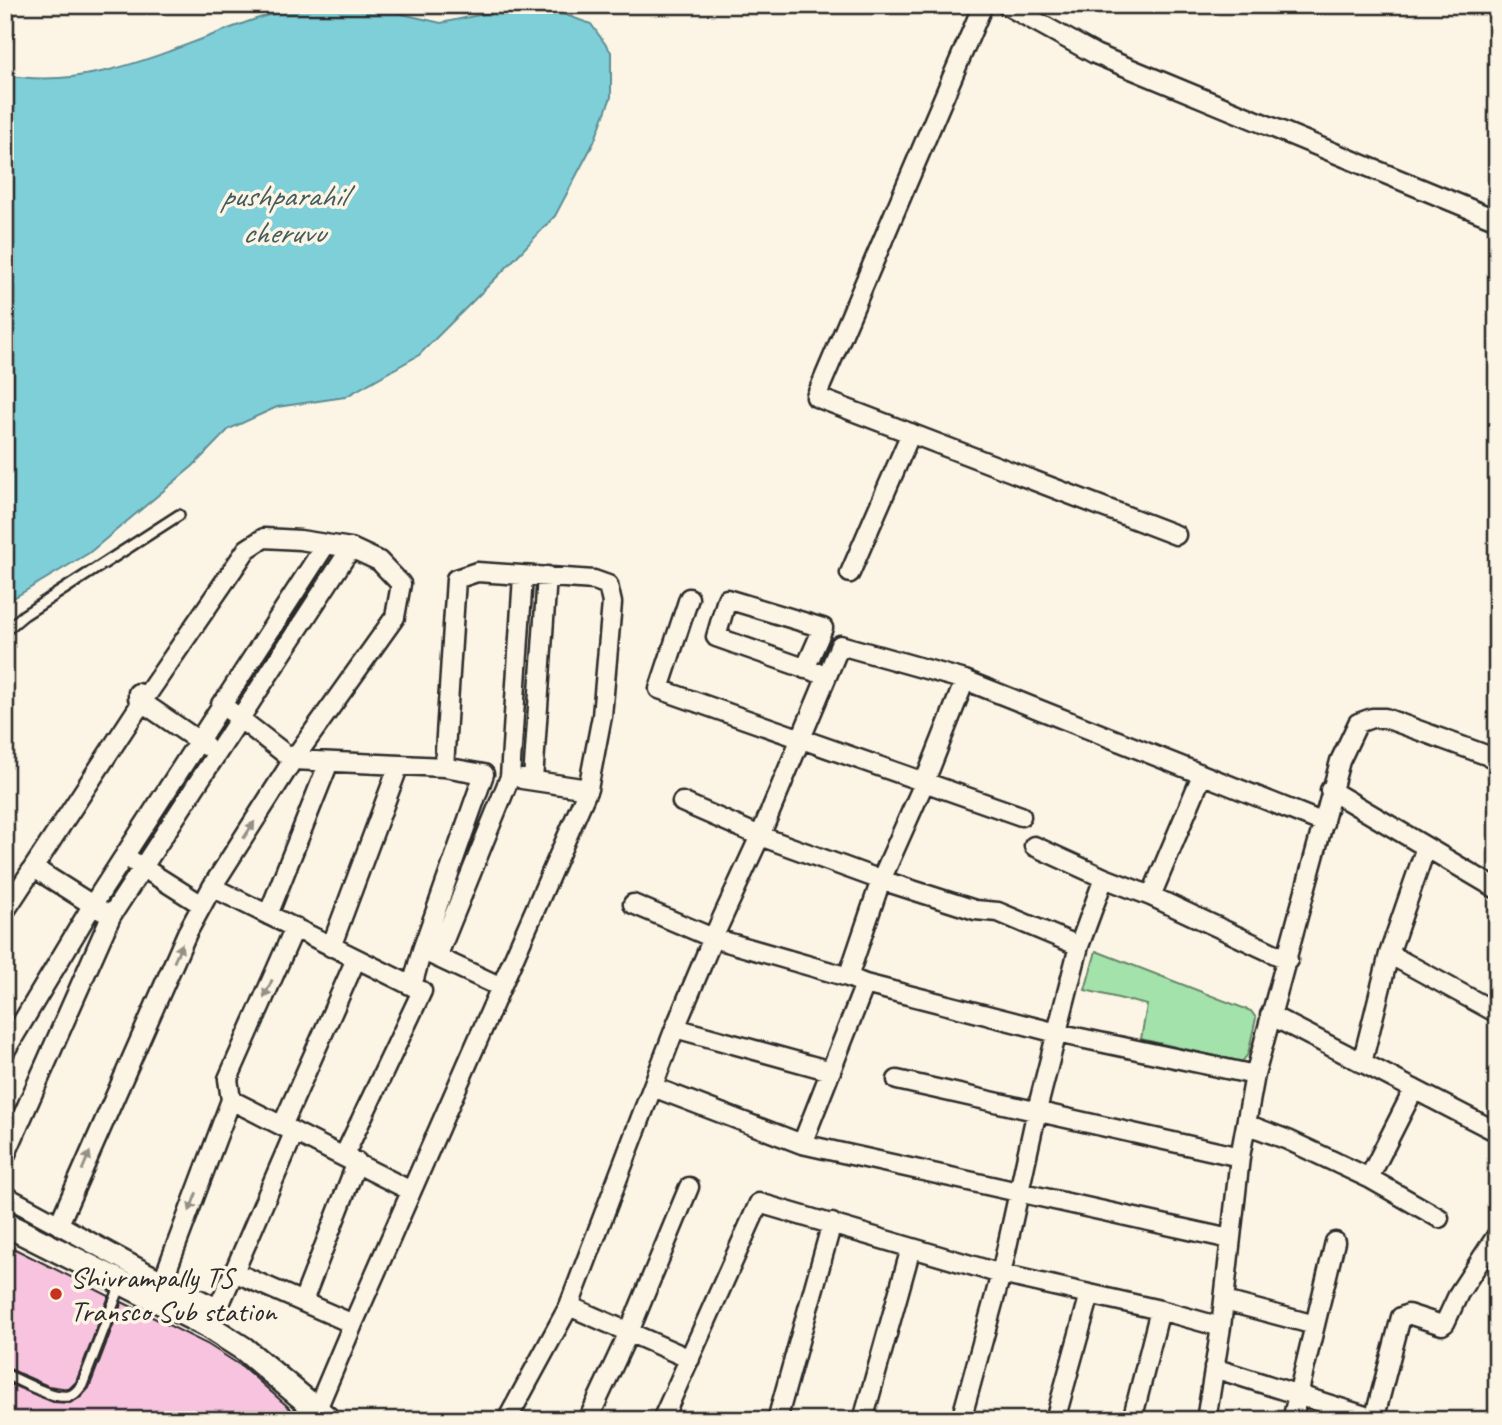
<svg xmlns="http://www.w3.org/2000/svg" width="1502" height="1425" font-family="Caveat,sans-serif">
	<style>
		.green { fill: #a3e2aa; stroke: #67866a; stroke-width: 2 }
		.water { fill: #7fcfd9; stroke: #5d8d93; stroke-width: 2 }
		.building { fill: #f8c3df; stroke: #2b2b2b; stroke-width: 2 }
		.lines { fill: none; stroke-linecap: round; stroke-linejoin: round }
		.service-casing { stroke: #2b2b2b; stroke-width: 14 }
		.minor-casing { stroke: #2b2b2b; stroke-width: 23 }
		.tertiary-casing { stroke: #2b2b2b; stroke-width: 28 }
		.service { stroke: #fcf5e5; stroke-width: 9 }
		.minor { stroke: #fcf5e5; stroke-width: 18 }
		.tertiary { stroke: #fcf5e5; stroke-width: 23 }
		.oneway { fill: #949088 }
		.poi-dot { fill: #c8321e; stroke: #fcf5e5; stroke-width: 2.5 }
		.labels { text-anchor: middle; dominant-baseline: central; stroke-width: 7; stroke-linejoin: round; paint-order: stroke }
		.poi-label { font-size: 30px; fill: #2b2b2b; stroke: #fcf5e5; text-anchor: start }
		.water-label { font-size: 32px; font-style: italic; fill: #445c5f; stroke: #fcf5e5 }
	</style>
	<rect width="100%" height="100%" fill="#fcf5e5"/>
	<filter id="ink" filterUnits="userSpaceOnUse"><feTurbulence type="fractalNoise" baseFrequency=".0143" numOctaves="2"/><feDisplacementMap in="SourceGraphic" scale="14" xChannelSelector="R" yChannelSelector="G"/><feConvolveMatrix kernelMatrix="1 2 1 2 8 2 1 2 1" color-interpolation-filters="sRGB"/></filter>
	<g filter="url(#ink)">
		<!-- green -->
		<path class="green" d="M1096 951 1251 1011 1256 1018 1248 1054 1242 1062 1141 1039 1147 1005 1085 990Z"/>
		<!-- water -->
		<path class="water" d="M305 5H384L402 14 441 23 512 8 555 11 591 24 611 52V97L594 142 555 216 504 270 419 355 345 397 277 407 229 429 193 466 89 553 5 603V75C93 91 172 48 253 20 270 14 288 10 305 5Z"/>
		<!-- building -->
		<path class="building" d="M5 1244 109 1296 76 1382 69 1389 48 1386 5 1367Z
			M122 1302 207 1344 243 1367 303 1420H5V1382L53 1402 70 1403 81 1397 89 1388Z"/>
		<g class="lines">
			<!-- service casing -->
			<g class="service-casing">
				<path id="service" d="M5 631 24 615 179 515
					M5 1374C21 1381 52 1399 69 1396 75 1395 78 1390 82 1385L121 1284"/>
			</g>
			<!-- minor casing -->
			<g class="minor-casing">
				<path id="minor" d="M983 5 816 397 1176 535
					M1006 5 1095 54 1497 220
					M850 573 911 433
					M689 598 659 689 1021 816
					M805 669 823 628 727 599 716 637 827 676
					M138 693V698L142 702 206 746
					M522 779 588 789
					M533 780 547 576
					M1330 790 1497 889
					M682 802 760 836 881 880 975 910 998 912 1079 946
					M1034 846 1104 878 1151 896 1288 960
					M134 862 202 905
					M34 868 102 911
					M212 887 412 986 422 950 484 774 444 767
					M1151 896 1202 775
					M633 904 713 938 848 977 865 984 1057 1033 1255 1075
					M5 911 142 702 247 549 264 538 300 540 351 548 379 561 401 584 395 617 293 760 212 887 187 933 59 1224
					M268 915 329 762
					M331 947 399 765
					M428 953 501 987
					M1389 954 1497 1013
					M437 957 510 777 523 576
					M848 977 881 880 925 781 965 680
					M1270 1015 1497 1132
					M675 1028 831 1071
					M5 1051 92 906 326 544
					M1362 1063 1389 954 1426 847
					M897 1080 1240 1157
					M653 1087 802 1144 865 984
					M231 1100 411 1191
					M1246 1124 1288 1140 1369 1178 1439 1218
					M282 1126 356 959
					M802 1144 1230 1239
					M5 1156 111 916 351 548
					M344 1156 422 991 412 986
					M1369 1178 1414 1089
					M5 1196C77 1233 145 1275 218 1308L234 1272 353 1324 588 789 602 716 612 603 608 585 594 580 477 572 456 579 444 767 293 760 221 704
					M234 1272 294 1133
					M162 1283 231 1100 228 1079 295 927
					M303 1301 357 1162
					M1225 1301 1315 1325
					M569 1306 690 1359
					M1214 1368 1378 1420
					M317 1409 353 1324
					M507 1420 569 1306 675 1028 713 938 760 836 840 645 965 680 1324 823
					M588 1420 629 1332 689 1187
					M662 1420 759 1203 1001 1274 1160 1310 1221 1327
					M777 1420 832 1223
					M863 1420 911 1248
					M961 1420 1001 1274 1037 1110 1079 946 1104 878
					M1055 1420 1090 1294
					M1132 1420 1160 1310
					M1206 1420 1221 1327 1240 1157 1255 1075 1340 761 1358 723 1372 718H1385L1497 759
					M1292 1420 1335 1242
					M1374 1420 1401 1317 1408 1314 1442 1325 1445 1323 1459 1293 1497 1235"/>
			</g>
			<!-- tertiary casing -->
			<g class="tertiary-casing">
				<path id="tertiary" d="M5 1224 208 1326 244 1349 329 1420"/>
			</g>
			<!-- service -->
			<use href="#service" class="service"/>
			<!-- minor -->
			<use href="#minor" class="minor"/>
			<!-- tertiary -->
			<use href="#tertiary" class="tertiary"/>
		</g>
		<!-- one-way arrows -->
		<defs><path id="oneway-solid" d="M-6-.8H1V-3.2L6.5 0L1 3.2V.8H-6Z" transform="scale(1.75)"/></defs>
		<g class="oneway">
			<use href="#oneway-solid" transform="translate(249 830) rotate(-57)"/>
			<use href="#oneway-solid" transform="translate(178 953) rotate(-66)"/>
			<use href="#oneway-solid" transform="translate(268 989) rotate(114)"/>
			<use href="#oneway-solid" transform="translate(86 1161) rotate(-67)"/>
			<use href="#oneway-solid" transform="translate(193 1202) rotate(111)"/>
		</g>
	</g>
	<!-- markers -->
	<circle class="poi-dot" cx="56" cy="1294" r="7"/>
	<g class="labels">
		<!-- poi labels -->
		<g class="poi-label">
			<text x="70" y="1277">Shivrampally TS<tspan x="70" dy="34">Transco Sub station</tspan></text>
		</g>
		<!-- water labels -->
		<g class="water-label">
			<text x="283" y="195">pushparahil<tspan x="283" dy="37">cheruvu</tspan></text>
		</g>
	</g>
	<!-- margin -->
	<rect width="1502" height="1425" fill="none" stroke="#fcf5e5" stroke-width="28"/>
	<rect x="14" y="14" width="1474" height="1397" fill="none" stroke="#2b2b2b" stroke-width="2.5" filter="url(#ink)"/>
</svg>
